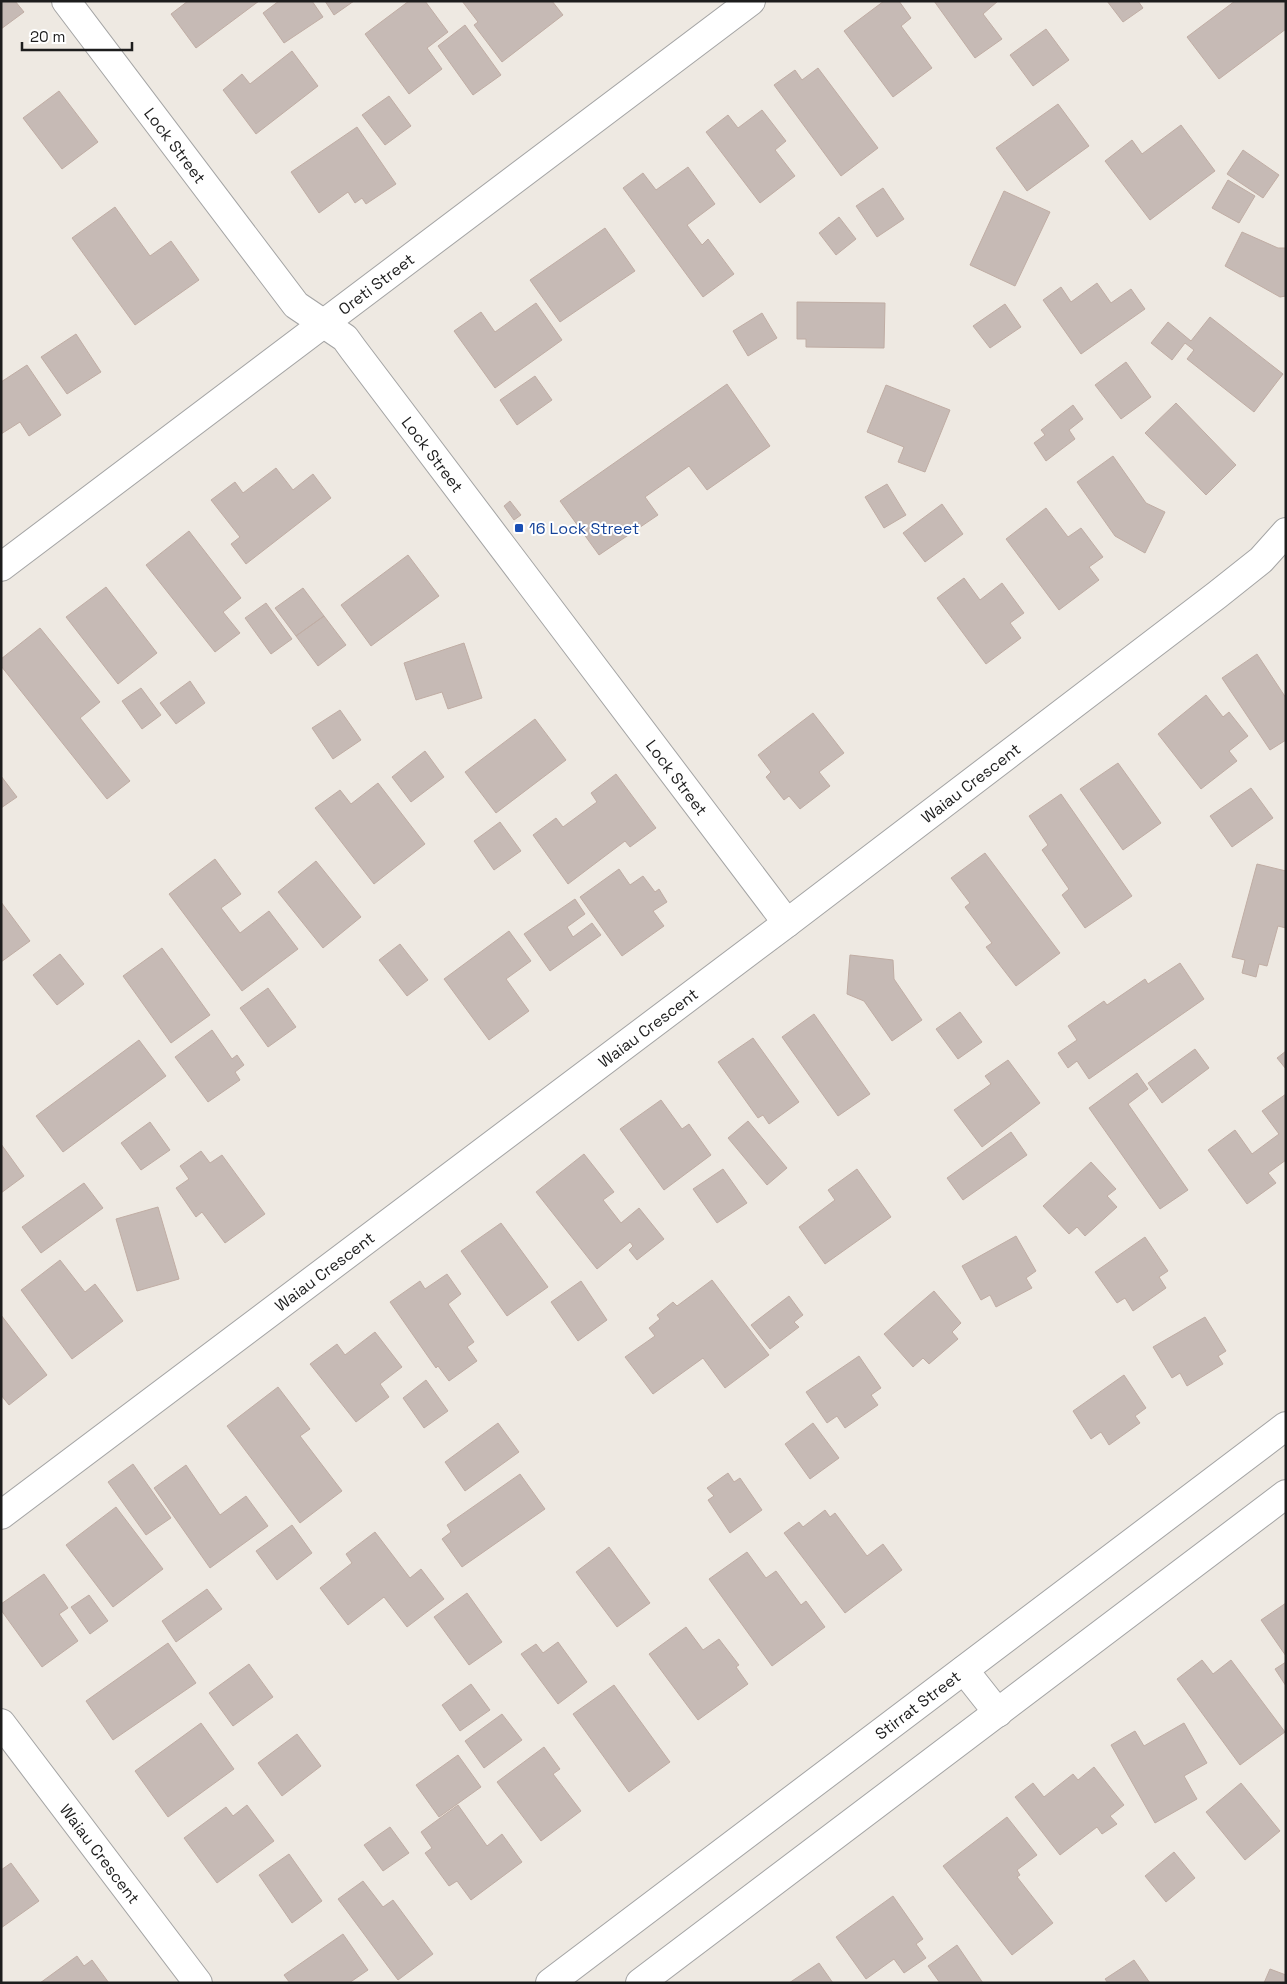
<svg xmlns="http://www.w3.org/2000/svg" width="1287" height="1984" font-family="'Space Grotesk',sans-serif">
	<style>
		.building { fill: #c6bab5; stroke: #c0ada4 }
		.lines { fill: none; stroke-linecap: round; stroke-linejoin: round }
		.minor-casing { stroke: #a4a4a4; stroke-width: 30 }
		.tertiary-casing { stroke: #a4a4a4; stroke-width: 30 }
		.minor { stroke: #fff; stroke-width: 28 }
		.tertiary { stroke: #fff; stroke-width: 28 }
		.transit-dot { fill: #1a4fb4; stroke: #fff; stroke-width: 2 }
		.labels { text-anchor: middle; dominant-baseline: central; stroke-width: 4; stroke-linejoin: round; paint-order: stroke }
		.street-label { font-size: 16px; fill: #1d1d1d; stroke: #fff }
		.transit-label { font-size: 16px; fill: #164399; stroke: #fff; text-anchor: start }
	</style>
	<rect width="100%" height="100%" fill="#eee9e2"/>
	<!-- building -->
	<path class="building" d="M1 1H15L24 12 1 29Z
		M188 1H259L196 48 171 14Z
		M279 1H312L323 17 284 43 263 13Z
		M325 1H354L334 15Z
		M409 1H425L448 32 427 48 442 69 409 94 365 34Z
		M462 1H552L563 15 502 62 474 25 478 22Z
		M884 1H899L911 18 901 26 932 68 893 97 844 31Z
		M934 1H998L983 14 1002 39 975 58Z
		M1107 1H1138L1143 8 1123 22Z
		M1235 1H1286V29L1219 79 1187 37Z
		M465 25 501 75 473 95 438 46Z
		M1046 29 1069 60 1033 86 1010 55Z
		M292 51 318 86 256 134 223 90 242 74 250 84Z
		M818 68 878 148 841 176 774 85 795 70 802 80Z
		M59 91 98 142 62 169 23 118Z
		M389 96 411 126 385 145 362 115Z
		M1058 104 1089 146 1027 191 996 148Z
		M762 110 786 141 775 150 795 176 760 203 706 132 728 115 738 128Z
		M1181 125 1215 171 1150 220 1105 161 1132 140 1142 154Z
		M357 127 396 184 366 204 362 198 355 203 348 192 319 213 291 172Z
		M1243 150 1279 175 1263 198 1227 174Z
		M688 167 715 204 687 225 702 245 708 239 734 274 703 297 623 188 643 173 656 190Z
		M1228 180 1255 196 1239 223 1212 208Z
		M883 188 904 219 877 237 856 206Z
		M1004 191 1050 212 1015 286 970 265Z
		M115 207 150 256 171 241 199 280 135 325 72 238Z
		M839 217 856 239 836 255 819 233Z
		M605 228 635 271 560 322 530 280Z
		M1242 232 1278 248H1286V296L1280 297 1225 266Z
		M1097 283 1111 303 1131 289 1145 309 1081 354 1043 300 1061 287 1071 302Z
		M797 302 885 303 884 348 806 347V339H797Z
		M536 303 562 340 495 388 454 331 481 312 495 332Z
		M1005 304 1021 327 990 348 973 326Z
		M762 313 777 338 748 356 733 331Z
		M1210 317 1283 374 1254 412 1187 359 1194 350 1185 343 1172 360 1151 343 1168 322 1191 341Z
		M76 334 101 372 67 394 41 357Z
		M1126 362 1151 397 1121 419 1095 385Z
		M27 365 61 415 29 436 20 422 1 434V382Z
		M535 376 552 400 517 425 500 400Z
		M727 384 770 446 707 490 689 466 645 497 658 515 599 555 560 501Z
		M886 385 950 410 925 472 898 462 904 447 867 432Z
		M1176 403 1236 465 1206 495 1145 433Z
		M1073 405 1083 419 1069 430 1075 439 1046 461 1034 443 1045 435 1041 430Z
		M1113 456 1146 503 1165 512 1145 553 1115 536 1077 482Z
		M276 468 293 490 313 474 331 498 246 564 231 544 240 537 211 500 235 482 243 493Z
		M887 484 906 515 884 528 865 497Z
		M510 501 521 515 514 520 504 506Z
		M942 504 963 534 925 562 903 533Z
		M1046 508 1068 537 1081 528 1103 557 1089 567 1099 580 1059 610 1006 539Z
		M189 531 241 598 223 612 240 633 215 652 146 565Z
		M408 555 439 596 371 646 341 605Z
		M964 578 980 600 1002 583 1024 613 1010 623 1021 638 986 664 937 598Z
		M106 587 157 653 118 684 66 617Z
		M303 588 324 616 296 636 275 608Z
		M266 603 292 639 271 654 245 618Z
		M324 616 346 645 318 666 296 636Z
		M40 628 100 702 80 718 130 781 107 799 1 666V659Z
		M464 643 482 698 448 709 442 692 416 700 404 663Z
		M1257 654 1286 698V740L1270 750 1222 678Z
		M190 681 205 703 176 724 160 703Z
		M141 688 161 715 142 729 122 701Z
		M1206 695 1223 717 1229 712 1248 736 1229 751 1237 761 1201 789 1158 734Z
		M340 710 361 740 333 759 312 728Z
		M813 713 844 753 819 772 830 786 800 809 789 796 784 800 766 777 771 772 758 755Z
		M535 719 566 760 496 813 465 772Z
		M425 751 444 777 411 802 392 777Z
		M1118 763 1161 823 1123 850 1080 789Z
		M616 774 656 828 630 847 625 841 568 884 533 835 556 818 563 827 597 802 591 793Z
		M1 776 17 797 1 808Z
		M378 783 425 844 374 884 315 808 340 790 351 804Z
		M1251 788 1273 818 1232 847 1210 816Z
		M1061 794 1132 896 1085 928 1062 895 1069 889 1042 850 1048 845 1029 816Z
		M500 822 521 851 494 870 474 841Z
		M985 853 1060 953 1016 986 986 947 992 943 965 907 970 903 951 878Z
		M215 859 241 894 221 908 240 933 269 911 298 949 242 991 169 894Z
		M316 861 361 917 323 948 278 892Z
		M1257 864 1286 871V928L1278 926 1267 966 1259 964 1256 977 1242 973 1245 960 1232 957Z
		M619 869 630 885 643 876 655 892 659 889 667 902 653 911 664 926 622 956 580 897Z
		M575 899 585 914 567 927 573 937 592 923 601 935 550 971 524 934Z
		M1 902 30 941 1 962Z
		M509 931 531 961 506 979 529 1011 489 1040 444 979Z
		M400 944 428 980 407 996 379 960Z
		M162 948 210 1015 171 1043 123 976Z
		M60 954 84 984 57 1005 33 975Z
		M850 955 893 960 894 979 922 1020 892 1041 864 1001 847 994Z
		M1180 963 1204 999 1089 1079 1077 1061 1068 1068 1058 1053 1077 1040 1068 1026 1104 1001 1107 1005 1145 979 1148 984Z
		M268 988 296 1027 268 1047 240 1008Z
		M960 1012 982 1042 958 1059 936 1029Z
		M814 1014 870 1094 838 1116 782 1037Z
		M212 1030 232 1059 237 1055 244 1065 235 1072 240 1080 208 1102 175 1057Z
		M753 1038 799 1102 769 1124 763 1115 758 1118 718 1062Z
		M139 1040 166 1076 63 1152 36 1116Z
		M1195 1049 1209 1068 1162 1103 1148 1083Z
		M1286 1051V1069L1277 1058Z
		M1008 1060 1040 1103 982 1147 954 1110 991 1084 985 1076Z
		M1137 1073 1148 1089 1128 1104 1188 1190 1160 1209 1089 1108Z
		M1286 1094V1160L1268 1173 1276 1183 1247 1204 1208 1150 1235 1130 1252 1154 1279 1134 1262 1111Z
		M661 1100 682 1129 689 1124 711 1155 664 1190 620 1129Z
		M748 1121 787 1168 767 1185 728 1138Z
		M150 1122 170 1150 141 1170 121 1143Z
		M1011 1132 1027 1155 963 1200 947 1178Z
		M1 1144 24 1176 1 1193Z
		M201 1151 210 1163 222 1155 265 1214 225 1243 202 1212 196 1217 176 1188 189 1179 180 1166Z
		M584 1154 614 1192 603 1200 621 1223 639 1208 664 1239 637 1260 629 1250 633 1246 630 1242 597 1269 536 1192Z
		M1091 1162 1116 1189 1107 1196 1117 1207 1085 1236 1077 1227 1069 1234 1043 1206Z
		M723 1169 747 1203 717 1223 693 1189Z
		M857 1169 891 1217 825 1264 799 1227 835 1200 828 1190Z
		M84 1183 103 1208 41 1253 22 1227Z
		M158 1207 179 1279 137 1291 116 1219Z
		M501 1223 548 1287 507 1316 461 1251Z
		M1016 1236 1036 1271 1026 1278 1032 1288 996 1307 990 1295 981 1300 962 1266Z
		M1145 1237 1168 1271 1159 1277 1166 1288 1133 1311 1125 1298 1117 1303 1095 1272Z
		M60 1260 85 1292 95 1284 123 1321 72 1359 21 1290Z
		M447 1274 461 1294 448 1304 474 1342 467 1347 477 1361 449 1381 438 1366 436 1368 390 1302 420 1281 425 1289Z
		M712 1280 769 1355 725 1388 703 1358 653 1394 625 1357 655 1336 649 1328 660 1319 657 1315 673 1302 677 1306Z
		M581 1281 607 1320 578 1341 551 1302Z
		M934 1291 961 1323 952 1332 958 1339 929 1364 923 1358 913 1367 884 1334Z
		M789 1296 803 1315 794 1322 799 1327 770 1349 751 1325Z
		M1 1315 47 1375 9 1405 1 1395Z
		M1205 1317 1226 1351 1218 1356 1223 1364 1187 1386 1180 1373 1172 1378 1153 1347Z
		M375 1332 402 1367 380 1384 389 1397 356 1422 310 1364 337 1344 345 1355Z
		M859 1356 881 1388 871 1395 878 1405 845 1428 837 1416 827 1423 806 1392Z
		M1124 1375 1146 1408 1135 1416 1140 1423 1109 1445 1101 1432 1091 1439 1073 1411Z
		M426 1380 448 1411 424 1428 403 1398Z
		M278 1387 310 1429 300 1436 342 1491 300 1523 227 1426Z
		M498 1423 519 1452 465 1491 445 1462Z
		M813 1423 839 1458 810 1479 785 1444Z
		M133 1464 171 1518 146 1535 108 1482Z
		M186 1465 220 1515 246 1496 268 1526 210 1568 154 1488Z
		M728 1473 734 1482 740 1478 762 1510 730 1533 708 1500 714 1496 707 1488Z
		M520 1474 545 1509 462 1567 442 1539 451 1532 447 1525Z
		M116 1507 163 1569 113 1607 66 1545Z
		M825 1510 830 1517 835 1513 867 1556 883 1544 902 1570 845 1613 784 1533 799 1522 803 1527Z
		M292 1525 312 1553 277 1580 256 1551Z
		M375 1532 410 1578 421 1569 444 1599 407 1627 384 1597 348 1625 320 1588 352 1563 346 1554Z
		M609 1547 650 1603 617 1627 576 1572Z
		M747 1552 766 1578 776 1571 801 1605 806 1601 825 1627 772 1666 709 1579Z
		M44 1574 68 1608 59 1614 78 1641 42 1667 1 1610V1604Z
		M207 1589 222 1609 176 1642 162 1621Z
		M467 1593 502 1642 469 1665 434 1617Z
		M89 1595 108 1621 90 1634 71 1607Z
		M1286 1603V1656L1261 1620Z
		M686 1627 703 1650 719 1639 739 1665 736 1667 748 1684 698 1720 649 1654Z
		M558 1642 587 1682 558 1704 521 1654 536 1644 543 1653Z
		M168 1643 196 1683 113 1740 86 1701Z
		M1202 1660 1213 1674 1231 1660 1285 1732 1240 1765 1177 1679Z
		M1286 1662V1686L1275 1669Z
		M249 1664 273 1697 233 1726 209 1693Z
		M471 1684 490 1710 460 1731 442 1705Z
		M614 1685 670 1762 629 1792 573 1714Z
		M502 1714 522 1740 484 1768 465 1741Z
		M201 1723 234 1769 168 1817 135 1771Z
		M1184 1723 1207 1763 1184 1776 1197 1799 1155 1823 1111 1745 1135 1731 1144 1746Z
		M297 1734 321 1766 282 1796 258 1763Z
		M544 1747 560 1769 553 1774 581 1811 541 1841 497 1782Z
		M458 1755 481 1787 439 1817 416 1785Z
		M1094 1767 1124 1805 1110 1816 1117 1824 1102 1834 1097 1827 1060 1855 1015 1797 1033 1783 1044 1797 1073 1774 1078 1780Z
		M1241 1783 1280 1831 1245 1860 1206 1812Z
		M247 1805 274 1841 217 1883 184 1838 226 1807 233 1816Z
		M458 1805 487 1846 502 1834 522 1862 471 1900 457 1881 449 1886 425 1853 432 1848 421 1832Z
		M1007 1817 1037 1855 1017 1870 1020 1875 1017 1877 1053 1923 1012 1955 943 1866Z
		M390 1827 409 1853 383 1871 364 1845Z
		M1174 1852 1195 1878 1166 1902 1145 1876Z
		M289 1854 322 1901 292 1923 259 1875Z
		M11 1863 39 1901 1 1928V1870Z
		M363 1881 383 1907 393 1900 433 1954 398 1980 338 1899Z
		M893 1896 923 1939 916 1944 926 1958 904 1973 894 1959 866 1979 836 1937Z
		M343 1934 368 1970 349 1983H290L284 1975Z
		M957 1945 983 1983H940L928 1966Z
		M77 1956 84 1966 92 1960 109 1983H40Z
		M1134 1960 1150 1983H1108L1105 1979Z
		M819 1963 833 1983H789Z
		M1270 1969 1286 1975V1983H1264Z"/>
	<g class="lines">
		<!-- minor casing -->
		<g class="minor-casing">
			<g id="minor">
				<path id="s1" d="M66 1 296 305 345 338 353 349 787 923"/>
				<path id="s2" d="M1 567 751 1"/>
				<path id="s3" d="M1 1515 787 923 1217 595 1261 560 1286 532"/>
				<path id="s4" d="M1 1723 198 1983"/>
			</g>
		</g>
		<!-- tertiary casing -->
		<g class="tertiary-casing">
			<g id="tertiary">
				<path d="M964 1670 998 1713"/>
				<path id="s5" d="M550 1983 1286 1426"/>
				<path d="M640 1983 1286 1494"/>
			</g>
		</g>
		<!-- minor -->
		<use href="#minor" class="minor"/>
		<!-- tertiary -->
		<use href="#tertiary" class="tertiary"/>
	</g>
	<!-- markers -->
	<rect class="transit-dot" x="514" y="523" width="10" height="10" rx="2.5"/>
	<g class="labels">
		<!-- street labels -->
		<g class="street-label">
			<text stroke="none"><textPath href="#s1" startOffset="181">Lock Street</textPath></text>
			<text stroke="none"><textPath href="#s2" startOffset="470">Oreti Street</textPath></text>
			<text stroke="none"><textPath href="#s1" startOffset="586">Lock Street</textPath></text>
			<text stroke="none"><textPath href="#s1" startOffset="991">Lock Street</textPath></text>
			<text stroke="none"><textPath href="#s3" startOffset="1215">Waiau Crescent</textPath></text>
			<text stroke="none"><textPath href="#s3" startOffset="810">Waiau Crescent</textPath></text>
			<text stroke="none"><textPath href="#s3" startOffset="405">Waiau Crescent</textPath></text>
			<text stroke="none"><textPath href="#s5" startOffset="461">Stirrat Street</textPath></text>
			<text stroke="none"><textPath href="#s4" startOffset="164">Waiau Crescent</textPath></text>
		</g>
		<!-- transit labels -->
		<g class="transit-label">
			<text x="529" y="528">16 Lock Street</text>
		</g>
	</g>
	<!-- border -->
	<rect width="1287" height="1984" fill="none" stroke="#1d1d1d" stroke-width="5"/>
	<!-- scale -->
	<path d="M22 42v8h110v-8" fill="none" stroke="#1d1d1d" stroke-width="2.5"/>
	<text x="30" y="42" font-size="15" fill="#1d1d1d" stroke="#ffffff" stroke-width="4" paint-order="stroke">20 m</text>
</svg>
